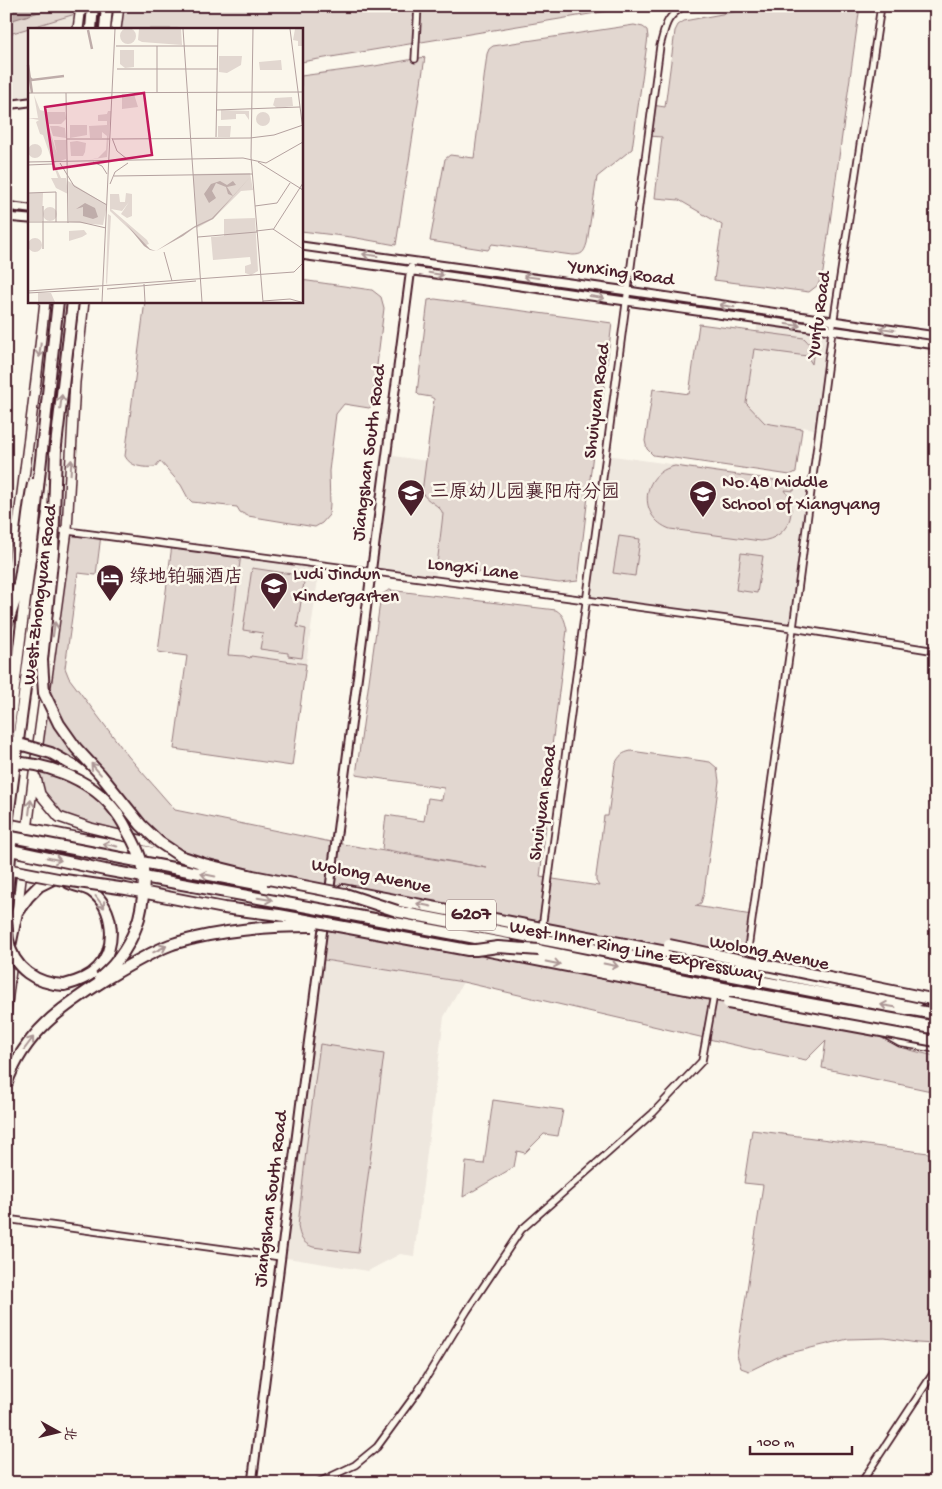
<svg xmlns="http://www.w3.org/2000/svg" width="942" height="1489" font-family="'Gochi Hand','LXGW WenKai TC',sans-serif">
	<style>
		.built { fill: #eee7de }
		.green { fill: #e2d7d0; stroke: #967b7e }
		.water { fill: #bfadaa; stroke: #907477 }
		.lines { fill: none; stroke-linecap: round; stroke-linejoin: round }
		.minor-casing { stroke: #4a1f2b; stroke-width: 9 }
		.tertiary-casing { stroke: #4a1f2b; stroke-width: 11 }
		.secondary-casing { stroke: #4a1f2b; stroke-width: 11 }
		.primary-casing { stroke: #4a1f2b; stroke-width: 12 }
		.trunk-casing { stroke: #4a1f2b; stroke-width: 14 }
		.minor { stroke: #fbf7ec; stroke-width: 5.5 }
		.tertiary { stroke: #fbf7ec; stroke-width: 7 }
		.secondary { stroke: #fbf7ec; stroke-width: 8 }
		.primary { stroke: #fbf7ec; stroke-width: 9 }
		.trunk { stroke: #fbf7ec; stroke-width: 10 }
		.trunk-bridge-casing { stroke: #4a1f2b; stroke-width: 14; stroke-linecap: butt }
		.trunk-bridge { stroke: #fbf7ec; stroke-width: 10 }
		.oneway { stroke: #ab9695 }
		.labels { text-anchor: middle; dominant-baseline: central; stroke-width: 5; stroke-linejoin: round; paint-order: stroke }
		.shield { fill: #fbf7ec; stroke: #7f6065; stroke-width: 1 }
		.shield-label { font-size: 18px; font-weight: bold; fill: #4a1f2b }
		.street-label { font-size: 19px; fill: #4a1f2b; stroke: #fbf7ec }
		.poi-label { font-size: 19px; fill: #4a1f2b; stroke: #fbf7ec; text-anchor: start }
		.inset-river { fill: none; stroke: #bfadaa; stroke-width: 2.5 }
		.inset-road { fill: none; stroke: #b4a19f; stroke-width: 1 }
		.view { fill: #c2185b; fill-opacity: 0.15; stroke: #c2185b; stroke-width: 2.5 }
		.inset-edge { fill: none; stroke: #4a1f2b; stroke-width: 2.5 }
	</style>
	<rect width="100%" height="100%" fill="#fbf7ec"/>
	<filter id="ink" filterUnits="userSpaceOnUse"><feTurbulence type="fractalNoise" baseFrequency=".02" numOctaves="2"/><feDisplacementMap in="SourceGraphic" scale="10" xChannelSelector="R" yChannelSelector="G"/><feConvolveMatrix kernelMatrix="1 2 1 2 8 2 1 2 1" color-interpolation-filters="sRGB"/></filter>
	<g filter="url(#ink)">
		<!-- built -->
		<path class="built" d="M80 12 78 29H29V102L6 105V35Z
			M758 320 832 331 819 430 803 427 802 429 744 420Z
			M387 455 427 461 424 496 442 510 443 514 435 580 371 572Z
			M606 455 812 484 793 628 586 600Z
			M6 525H12L6 572Z
			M241 554 320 565 306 664 252 656 250 658 244 656 228 655Z
			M318 959 463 982 444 1017 414 1256 400 1254 368 1271 281 1257Z"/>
		<!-- green -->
		<path class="green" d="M6 6H638L301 62V29H116L117 21 85 11 6 35Z
			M765 6H860L823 272 818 285 809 292 714 280 722 225 679 200 655 198 662 137 648 136 652 105 665 107 675 31 678 25 684 21Z
			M634 25 643 27 647 30 648 37 632 149 597 177 587 243C584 253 582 255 572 255L492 244 488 250 430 241 445 159 450 155 474 158 487 54 489 49 493 46Z
			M425 57 396 245 351 237 301 231V76L375 66Z
			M301 280 372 290 381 297 384 308 372 406 369 408 344 404 336 414 329 471 330 504 329 515 322 523 315 527 248 516 240 512 237 507 192 502 188 498 181 485 160 461 155 467C144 468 130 467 125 456L145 301H301Z
			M435 299 612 323 599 428H596L578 581 559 583 440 567 437 565 443 514C440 504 426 502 422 492L434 399 431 397 419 395 417 393 428 300Z
			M699 324 804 338C814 348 814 351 812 364L807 356 754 349 746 403 765 423 802 429 796 472 790 475 653 455 647 449 645 441 653 389 689 394Z
			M675 466 795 483 794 491 785 490C799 512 788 538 761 541L670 529C637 517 641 473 675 466Z
			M67 530 101 535 96 575 78 573 65 668 69 678 128 756 175 810 336 843 487 868 382 849 386 815 424 821 428 798 442 800 444 788 356 775 381 595 389 590 556 610C564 615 565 621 567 630L543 815 547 816 540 877 599 886 596 881V876L604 816H608L615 764C620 755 622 753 631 751L710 762 717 768 719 781 704 893 701 903 695 906 752 915 745 967 200 862 156 843 59 817 45 801 34 773Z
			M619 536 640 539 635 576 613 573Z
			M172 545 241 554 228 655 244 656 250 658 251 656 306 664 292 766 174 749 187 656 158 652Z
			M741 553 763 556 757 593 736 590Z
			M252 568 305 576 297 627 306 629 302 658 288 656V653L260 649 263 633 243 630Z
			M324 919 878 1036C897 1047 915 1052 936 1056V1092L822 1068 826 1040 806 1060 752 1049 463 982 318 959Z
			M320 1044 384 1054 358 1253 313 1247C302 1243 300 1237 298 1226L307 1142Z
			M493 1100 563 1110 558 1136 544 1134 525 1153 517 1151 514 1167 463 1197 466 1162 484 1164Z
			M752 1130 936 1154V1344L917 1343 885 1338 848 1339 782 1355 749 1371 741 1368 737 1355 763 1185 744 1183Z"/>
		<!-- water -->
		<path class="water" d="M17 6H59L6 22V10Z"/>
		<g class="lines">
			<!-- minor casing -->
			<g class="minor-casing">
				<path id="minor" d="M415 59 418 6
					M6 525H19
					M53 529 586 600 793 628 936 651
					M542 928 606 455 660 46C666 25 665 18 684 6
					M746 962 793 628 832 331 881 6
					M6 1219 281 1257
					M317 1483 355 1465 377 1447 418 1391 467 1311 521 1230 653 1113 702 1061 713 1000
					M861 1483 936 1369"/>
			</g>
			<!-- tertiary casing -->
			<g class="tertiary-casing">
				<path id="tertiary" d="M6 105 29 102
					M6 206 29 209
					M6 217 29 219
					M301 246 628 291 936 336
					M301 255 936 345
					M330 887 411 268
					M252 1483 324 920"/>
			</g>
			<!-- secondary casing -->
			<g class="secondary-casing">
				<path id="secondary" d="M886 1034 900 1042 936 1048"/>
			</g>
			<!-- primary casing -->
			<g class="primary-casing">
				<path id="primary" d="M78 29 81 6
					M116 29 119 6
					M7 616C19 511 34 406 45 301
					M36 778 40 794 59 817 91 828 161 845
					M17 912 34 773 67 530 75 382 84 301
					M6 1012 13 953"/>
			</g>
			<!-- trunk casing -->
			<g class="trunk-casing">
				<path id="trunk" d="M91 29 93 6
					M105 29 107 6
					M74 766 87 776 127 813
					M6 824 184 859
					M6 861 278 911
					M343 890 745 967 873 993 918 1001
					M389 910 889 1006 936 1014
					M374 919 508 944
					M532 949 733 990 936 1027
					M484 950 717 995 936 1035
					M6 966 17 912 28 897 39 886 57 877
					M64 985C77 982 89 978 98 968 118 947 114 907 91 891 85 887 75 886 69 883"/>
			</g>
			<!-- minor -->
			<use href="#minor" class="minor"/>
			<!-- tertiary -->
			<use href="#tertiary" class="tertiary"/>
			<!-- secondary -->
			<use href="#secondary" class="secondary"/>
			<!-- primary -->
			<use href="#primary" class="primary"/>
			<!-- trunk -->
			<use href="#trunk" class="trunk"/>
			<!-- trunk-bridge casing -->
			<g class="trunk-bridge-casing">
				<path id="trunk-bridge" d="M56 449 53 552 42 660 44 693 59 724 76 748 100 774 141 825 159 842 180 856 204 864 253 876 345 894 397 911
					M55 454 73 301
					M6 625C26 582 23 531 33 484
					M12 742 51 753 74 766
					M6 752 33 534 58 301
					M6 762C44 762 88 778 112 807 118 814 123 822 127 830 134 842 141 855 143 869 145 886 143 902 139 918 132 942 119 962 100 978
					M6 832 48 513
					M6 836 262 885
					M6 849 105 870 374 919
					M6 869 58 879 126 889 224 908 279 915 468 950H476L498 947 539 950
					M6 907 11 843
					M6 920C7 927 7 934 8 940 13 969 37 984 64 985
					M669 945 936 1000
					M728 1003 936 1041
					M6 1085C24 1033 62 1007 106 979 126 967 147 954 170 945 178 942 187 940 195 938 234 929 273 926 313 926"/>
			</g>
			<!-- trunk-bridge -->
			<use href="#trunk-bridge" class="trunk-bridge"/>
		</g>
		<!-- one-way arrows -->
		<defs><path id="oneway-shaft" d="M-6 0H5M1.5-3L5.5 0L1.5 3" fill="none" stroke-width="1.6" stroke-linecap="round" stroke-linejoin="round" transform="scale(1.25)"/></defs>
		<g class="oneway">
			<use href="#oneway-shaft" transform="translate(370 255) rotate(-172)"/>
			<use href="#oneway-shaft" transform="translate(436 274) rotate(9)"/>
			<use href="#oneway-shaft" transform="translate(531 277) rotate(-172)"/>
			<use href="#oneway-shaft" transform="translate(597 297) rotate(8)"/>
			<use href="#oneway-shaft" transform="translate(727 306) rotate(-171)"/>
			<use href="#oneway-shaft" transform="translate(793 325) rotate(8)"/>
			<use href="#oneway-shaft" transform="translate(887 329) rotate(-172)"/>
			<use href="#oneway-shaft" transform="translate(40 350) rotate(96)"/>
			<use href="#oneway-shaft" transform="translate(61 402) rotate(-83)"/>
			<use href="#oneway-shaft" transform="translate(71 467) rotate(-87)"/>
			<use href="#oneway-shaft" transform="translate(54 629) rotate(-82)"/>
			<use href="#oneway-shaft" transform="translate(96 769) rotate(-131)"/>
			<use href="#oneway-shaft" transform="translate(30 807) rotate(-83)"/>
			<use href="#oneway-shaft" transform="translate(110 845) rotate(-169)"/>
			<use href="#oneway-shaft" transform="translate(54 859) rotate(12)"/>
			<use href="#oneway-shaft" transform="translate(208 875) rotate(-169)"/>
			<use href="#oneway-shaft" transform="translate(265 899) rotate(10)"/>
			<use href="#oneway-shaft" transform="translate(100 902) rotate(53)"/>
			<use href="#oneway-shaft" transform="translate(424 905) rotate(-169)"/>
			<use href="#oneway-shaft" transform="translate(160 949) rotate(-26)"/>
			<use href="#oneway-shaft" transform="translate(553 963) rotate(11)"/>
			<use href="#oneway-shaft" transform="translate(611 965) rotate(11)"/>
			<use href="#oneway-shaft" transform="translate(888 1006) rotate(-170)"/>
			<use href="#oneway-shaft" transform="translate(29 1043) rotate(-53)"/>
		</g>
	</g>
	<!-- icons -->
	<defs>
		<g id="school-pin" transform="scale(1.4375)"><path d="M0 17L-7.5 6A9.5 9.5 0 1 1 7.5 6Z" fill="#4a1f2b" stroke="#fbf7ec"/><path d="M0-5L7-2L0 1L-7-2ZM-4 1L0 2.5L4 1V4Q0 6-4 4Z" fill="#fff"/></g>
		<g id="hotel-pin" transform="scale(1.4375)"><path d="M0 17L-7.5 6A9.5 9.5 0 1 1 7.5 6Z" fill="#4a1f2b" stroke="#fbf7ec"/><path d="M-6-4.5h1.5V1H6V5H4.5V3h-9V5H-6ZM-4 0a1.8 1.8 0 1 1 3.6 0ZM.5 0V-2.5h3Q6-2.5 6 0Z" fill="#fff"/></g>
	</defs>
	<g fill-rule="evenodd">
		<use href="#school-pin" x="411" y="493"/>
		<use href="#school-pin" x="703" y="494"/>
		<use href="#hotel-pin" x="110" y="578"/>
		<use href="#school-pin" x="274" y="586"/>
	</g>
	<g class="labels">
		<!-- shield labels -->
		<rect class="shield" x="446" y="899.5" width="50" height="31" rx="4"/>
		<g class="shield-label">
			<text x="471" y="915">G207</text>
		</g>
		<!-- street labels -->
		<g class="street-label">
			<text transform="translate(621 274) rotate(8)">Yunxing Road</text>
			<text transform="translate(820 315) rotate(-82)">Yunfu Road</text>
			<text transform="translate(598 401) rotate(-83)">Shuiyuan Road</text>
			<text transform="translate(370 453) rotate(-83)">Jiangshan South Road</text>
			<text transform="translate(473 570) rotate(7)">Longxi Lane</text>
			<text transform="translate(41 595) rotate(-83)">West Zhongyuan Road</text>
			<text transform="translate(544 803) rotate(-82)">Shuiyuan Road</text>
			<text transform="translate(371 877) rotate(11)">Wolong Avenue</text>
			<text transform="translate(636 952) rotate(11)">West Inner Ring Line Expressway</text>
			<text transform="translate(769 954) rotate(11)">Wolong Avenue</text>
			<text transform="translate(272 1199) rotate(-83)">Jiangshan South Road</text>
		</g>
		<!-- poi labels -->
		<g class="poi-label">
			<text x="722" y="483">No.48 Middle<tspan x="722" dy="22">School of Xiangyang</tspan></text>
			<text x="430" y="493">三原幼儿园襄阳府分园</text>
			<text x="293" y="575">Lvdi Jindun<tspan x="293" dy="22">Kindergarten</tspan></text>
			<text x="129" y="578">绿地铂骊酒店</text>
		</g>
	</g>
	<!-- overview -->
	<g transform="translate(28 28)">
		<rect width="275" height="275" fill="#fbf7ec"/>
		<path d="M92 8a8 8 0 1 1 16 0a8 8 0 1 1-16 0ZM111 1H153L154 17 114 14 110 12ZM267 1H275V18H270V13L265 12ZM92 22H106V39L97 40 92 36ZM214 28 213 37 199 45 191 44V28ZM253 32 254 42H232L231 34ZM94 66H106L110 79 94 81ZM6 67 12 82 16 83 29 126 26 112H38V131L26 135 33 150H38L40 166 28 160 23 150H30L15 107 12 106 8 94 11 92 0 90H10ZM264 69 265 78 249 80 245 77 244 81 247 70ZM193 82 221 83V92L217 86H208V91L193 92ZM80 83H83L79 129 60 132 70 130 78 122 79 108 74 104V110H62L61 98 79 97V93H70V87L79 86ZM228 91a7 7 0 1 1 14 0a7 7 0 1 1-14 0ZM37 84 38 91 33 96H21L18 84ZM42 97H59V107L42 110ZM30 98 37 100 38 110 25 108 22 98ZM190 98H203L202 109H190ZM49 113 58 115 57 124 55 128H43L42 114ZM0 123a7 7 0 1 1 14 0a7 7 0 1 1-14 0ZM222 145 225 162 213 163 185 191 169 200 165 146ZM40 153 79 177 75 197 41 194ZM0 165H15L14 193H0ZM98 165 104 166V188L99 190 93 186 101 174 94 183 83 181 119 212 121 216 118 217 82 183V166H91L92 174H97ZM15 186a7 7 0 1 1 14 0a7 7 0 1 1-14 0ZM80 186 83 188 79 257 78 254ZM227 190 230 243 223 247 217 245V238L223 236 222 229 185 232 183 209 196 208V191ZM56 202 59 206 54 209 41 213V203ZM0 217a7 7 0 1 1 14 0a7 7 0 1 1-14 0ZM10 265H23L27 274H10Z" fill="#e2d7d0"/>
		<path d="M223 148 185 191 166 200 155 208 128 223 122 222 116 218 98 196 81 185 98 196 122 221 128 223 167 198 184 190 205 168 200 166 198 159 188 155 184 163 188 170 181 175 176 166 183 156 192 153 199 157 205 153 208 157 199 159 205 168ZM57 175 67 180 70 189 65 191 55 188V179L48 181Z" fill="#bfadaa"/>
		<path class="inset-river" d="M60 2 64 21M0 37 4 65M2 50 4 52 36 48"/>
		<path class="inset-road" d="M155 1 174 274M225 1 223 129 235 274M262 1 275 102M88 18H190M129 18V64M89 41H190M0 65 275 64M38 65 40 195M189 82 272 79M188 109 190 1M84 110 89 123 99 131M39 111H82M85 111 222 110 246 107 275 97M0 134 215 130 238 135 275 114M65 134 74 138 79 146M230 134 275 162M32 135 46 158 79 177M0 137 24 136M86 148 224 146M82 156 87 144 100 135M28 164V194M0 165 28 164M15 178V221M227 178 249 175 262 155M0 194H52L78 200M245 202 275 155M228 203 245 201 275 221M170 209 229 204M136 224 144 253M116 256 117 274M79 261 168 253M0 263 266 244 275 235M0 265 71 261M235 273 262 271 273 274M74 274 87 1"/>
		<path class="view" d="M116 65 124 127 26 141 17 79Z"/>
		<rect width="275" height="275" class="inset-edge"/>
	</g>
	<!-- margin -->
	<rect width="942" height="1489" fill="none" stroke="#fbf7ec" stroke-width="25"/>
	<rect x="12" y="12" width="917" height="1464" fill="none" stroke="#4a1f2b" stroke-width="2" filter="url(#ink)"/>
	<!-- north arrow -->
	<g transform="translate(58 1432) rotate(98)" stroke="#fbf7ec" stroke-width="4" paint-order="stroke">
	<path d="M0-4L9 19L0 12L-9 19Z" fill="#4a1f2b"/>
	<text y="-8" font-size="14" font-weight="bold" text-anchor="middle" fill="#4a1f2b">北</text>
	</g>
	<!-- scale -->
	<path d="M750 1446v8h102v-8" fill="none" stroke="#4a1f2b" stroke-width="2.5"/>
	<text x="757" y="1446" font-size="15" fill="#4a1f2b" stroke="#fbf7ec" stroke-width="4" paint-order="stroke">100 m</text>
</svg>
